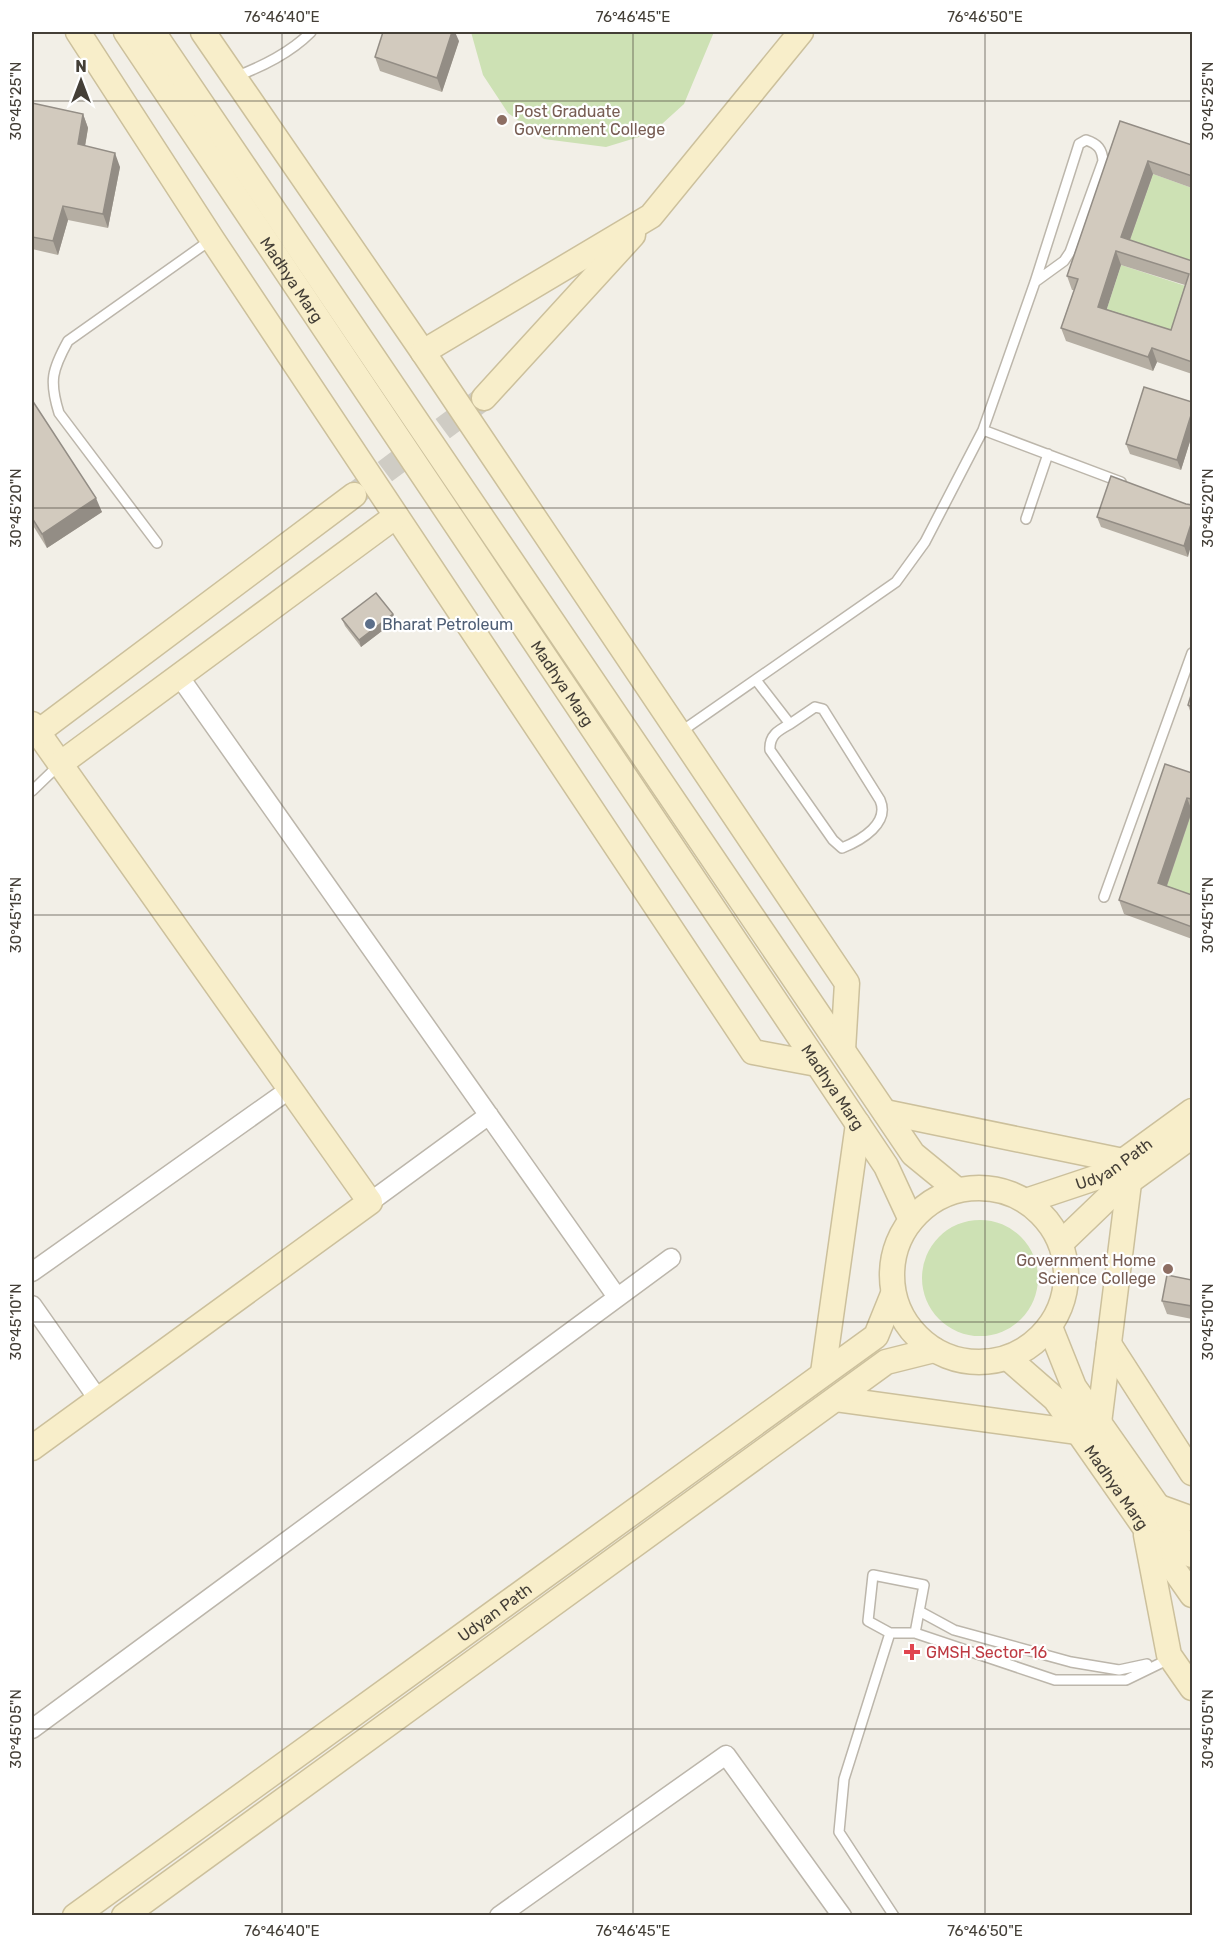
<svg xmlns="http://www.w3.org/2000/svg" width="1224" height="1947" font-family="Rubik,sans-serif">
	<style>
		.green { fill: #cde1b4 }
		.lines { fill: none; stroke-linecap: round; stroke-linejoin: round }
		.secondary-tunnel { stroke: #cfccc4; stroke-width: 24; stroke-dasharray: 24 12; stroke-linecap: butt }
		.lane-casing { stroke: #bcb6ab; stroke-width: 12 }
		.street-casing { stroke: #bcb6ab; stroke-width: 21 }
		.secondary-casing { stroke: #ccc09c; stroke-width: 27 }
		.lane { stroke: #fff; stroke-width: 9 }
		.street { stroke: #fff; stroke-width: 18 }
		.secondary { stroke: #f8eeca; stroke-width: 24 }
		.wall { fill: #b5aea3; fill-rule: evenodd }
		.shaded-wall { fill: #938d85 }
		.building { fill: #d2cabe; stroke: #938d85; stroke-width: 1.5; fill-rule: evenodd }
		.ticks { fill: none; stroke: #443f37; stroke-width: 1.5; stroke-opacity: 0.45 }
		.education-dot { fill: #8d6e63; stroke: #fff; stroke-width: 2 }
		.service-dot { fill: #5c6f8a; stroke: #fff; stroke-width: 2 }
		.health-dot { fill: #e0444e; stroke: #fff; stroke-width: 2 }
		.labels { text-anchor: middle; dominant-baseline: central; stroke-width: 4.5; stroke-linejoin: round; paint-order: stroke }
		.education-label { font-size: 16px; fill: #785e54; stroke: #fff; text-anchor: start }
		.street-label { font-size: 16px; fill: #443f37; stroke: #fff }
		.service-label { font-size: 16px; fill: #4e5e75; stroke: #fff; text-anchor: start }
		.health-label { font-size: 16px; fill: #be3a42; stroke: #fff; text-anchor: start }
		.neatline { fill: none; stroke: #443f37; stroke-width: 2 }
		.ticks-label { font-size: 15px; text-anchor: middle; fill: #443f37 }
	</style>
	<rect width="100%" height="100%" fill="#f2efe7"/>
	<!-- green -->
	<path class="green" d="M471 32H714L684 104 652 133 606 147 544 139 508 113 483 75Z
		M1153 174 1192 188V274L1126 251Z
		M1121 265 1192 288 1176 344 1103 321Z
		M1192 811V907L1163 897Z
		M922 1278a58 58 0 1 1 116 0a58 58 0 1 1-116 0Z"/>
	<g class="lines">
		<!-- secondary-tunnel -->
		<path class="secondary-tunnel" d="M356 493 484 398"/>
		<!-- lane casing -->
		<g class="lane-casing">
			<path id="lane" d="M235 77C263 66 290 53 311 32
				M983 430 1121 482
				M1026 519 1048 454
				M157 543 59 413C49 381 52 370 68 341L212 239
				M756 680 790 724 815 707 823 709 880 800C890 823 862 840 842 848L833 840 770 750C769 735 779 730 790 724
				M679 733 896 582 925 542 983 430 1035 282 1079 144 1086 140C1098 144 1102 149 1103 161L1070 252 1064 261 1035 282
				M32 791 60 764
				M1104 897 1192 653
				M873 1575 924 1585 915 1633H890L868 1621Z
				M919 1611 954 1630 1071 1662 1119 1670 1147 1664
				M890 1633 844 1779 839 1832 894 1916
				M915 1633 1055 1680H1126L1163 1662 1167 1657"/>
		</g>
		<!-- street casing -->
		<g class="street-casing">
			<path id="street" d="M179 676 617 1297
				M370 1202 489 1115
				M32 1272 290 1089
				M32 1305 98 1399
				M32 1729 671 1258
				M499 1916 726 1755 842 1916"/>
		</g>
		<!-- secondary casing -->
		<g class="secondary-casing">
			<g id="secondary">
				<path d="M78 32 212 239 753 1052 817 1064"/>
				<path id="s1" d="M126 32 886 1166 911 1220"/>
				<path d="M153 32 913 1154 957 1190"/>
				<path d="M203 32 423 352 847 983 843 1050"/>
				<path d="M423 352 651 216 801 32"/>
				<path d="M484 398 633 235"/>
				<path d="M32 724 370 1202 32 1448"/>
				<path d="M38 732 354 495"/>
				<path d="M60 764 396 516"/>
				<path d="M885 1112 1123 1161"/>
				<circle cx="979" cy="1275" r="87"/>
				<path id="s2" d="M1026 1201 1104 1175 1192 1111"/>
				<path d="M1061 1243 1112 1194 1192 1136"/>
				<path d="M1050 1327 1074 1387 1192 1555"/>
				<path d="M1109 1344 1192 1473"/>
				<path id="s3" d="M1008 1358 1055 1399 1192 1595"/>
				<path d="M823 1373 858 1124"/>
				<path d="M836 1399 1078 1432"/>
				<path d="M1099 1423 1129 1183"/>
				<path d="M1159 1507 1192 1519"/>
				<path d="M1146 1535 1169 1655 1192 1688"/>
				<path id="s4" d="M75 1916 876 1336 893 1294"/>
				<path d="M124 1916 886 1362 934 1350"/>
			</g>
		</g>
		<!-- lane -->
		<use href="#lane" class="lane"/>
		<!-- street -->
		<use href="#street" class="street"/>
		<!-- secondary -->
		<use href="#secondary" class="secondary"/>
	</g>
	<!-- wall -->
	<path class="wall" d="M459 41 442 92 380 71 375 57Z
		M32 103 83 114 88 128 85 146 120 167 108 228 68 220 58 255 32 249Z
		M1120 121 1192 145V188L1153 174 1130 240 1192 261V260V374L1157 362 1153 371 1066 341 1061 328 1074 290H1072L1067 276ZM1121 265 1185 285 1171 330 1106 309Z
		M32 400 102 512 47 548 32 524Z
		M1192 402V435L1181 470 1130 454 1126 444Z
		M1186 504 1188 557 1101 527 1097 517Z
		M393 614 395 621 361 647 345 626 342 619Z
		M1192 692V717L1188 705Z
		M1192 773V812L1167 886 1192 895V939L1124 914 1119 900Z
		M1192 1280V1319L1167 1314 1162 1301Z"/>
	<!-- shaded-wall -->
	<path class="shaded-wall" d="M452 32H455L459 41 442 92 437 78Z
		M83 114 88 128 83 158 78 144Z
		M115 153 120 167 108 228 103 214Z
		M1148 161 1153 174 1126 251 1121 237Z
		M63 206 68 220 58 255 53 241Z
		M1116 251 1121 265 1103 321 1098 307Z
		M1152 348 1157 362 1153 371 1148 357Z
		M1192 412V435L1181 470 1177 460Z
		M96 498 102 512 47 548 42 534Z
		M1192 521V542L1188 557 1184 546Z
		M393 614 395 621 361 647 359 640Z
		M1187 798 1192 811 1163 897 1158 883Z"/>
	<!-- building -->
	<path class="building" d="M383 32H452L437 78 375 57Z
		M32 103 83 114 78 144 115 153 103 214 63 206 53 241 32 237Z
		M1120 121 1192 145V176L1148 161 1121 237 1192 261V260V362L1152 348 1148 357 1061 328 1078 279 1067 276ZM1116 251 1189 274 1171 330 1098 307Z
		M1144 387 1192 402V412L1177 460 1126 444Z
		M32 400 96 498 42 534 32 518Z
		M1111 476 1186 504 1192 505V521L1184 546 1097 517Z
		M376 593 393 614 359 640 342 619Z
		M1192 692V707L1188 705Z
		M1165 764 1192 773V799L1187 798 1158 883 1192 895V927L1119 900Z
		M1167 1275 1192 1280V1306L1162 1301Z"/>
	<!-- ticks -->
	<path class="ticks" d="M282 32V1916M633 32V1916M985 32V1916M32 101H1192M32 508H1192M32 915H1192M32 1322H1192M32 1729H1192"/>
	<!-- markers -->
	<g class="education-dot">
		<circle cx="502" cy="120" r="6"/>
		<circle cx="1168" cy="1269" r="6"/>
	</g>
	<circle class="service-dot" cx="370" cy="624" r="6"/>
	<path class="health-dot" d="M909 1643h6v6h6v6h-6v6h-6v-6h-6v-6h6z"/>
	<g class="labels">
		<!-- education labels -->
		<g class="education-label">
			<text x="514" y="111">Post Graduate<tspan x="514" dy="18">Government College</tspan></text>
			<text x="1156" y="1260" text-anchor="end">Government Home<tspan x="1156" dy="18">Science College</tspan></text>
		</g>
		<!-- street labels -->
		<g class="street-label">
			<text stroke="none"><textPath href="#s1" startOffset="298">Madhya Marg</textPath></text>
			<text stroke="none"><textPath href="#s1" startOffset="784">Madhya Marg</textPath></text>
			<text stroke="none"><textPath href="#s1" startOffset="1270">Madhya Marg</textPath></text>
			<text stroke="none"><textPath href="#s2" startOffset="96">Udyan Path</textPath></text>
			<text stroke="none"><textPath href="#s3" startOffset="170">Madhya Marg</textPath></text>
			<text stroke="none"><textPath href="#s4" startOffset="518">Udyan Path</textPath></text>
		</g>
		<!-- service labels -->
		<g class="service-label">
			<text x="382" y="624">Bharat Petroleum</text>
		</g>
		<!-- health labels -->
		<g class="health-label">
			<text x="926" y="1652">GMSH Sector-16</text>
		</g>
	</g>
	<!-- border -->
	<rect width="1224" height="1947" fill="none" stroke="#ffffff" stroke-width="66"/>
	<!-- north arrow -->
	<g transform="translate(81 81)" stroke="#ffffff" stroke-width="4.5" paint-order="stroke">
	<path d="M0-4.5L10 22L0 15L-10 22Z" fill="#443f37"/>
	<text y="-9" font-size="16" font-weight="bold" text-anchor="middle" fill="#443f37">N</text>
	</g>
	<rect x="33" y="33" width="1158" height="1881" class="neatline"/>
	<g class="ticks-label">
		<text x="282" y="22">76°46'40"E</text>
		<text x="633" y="22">76°46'45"E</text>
		<text x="985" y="22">76°46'50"E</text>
		<text transform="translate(16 101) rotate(-90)" y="5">30°45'25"N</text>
		<text transform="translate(1208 101) rotate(-90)" y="5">30°45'25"N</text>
		<text transform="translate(16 508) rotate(-90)" y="5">30°45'20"N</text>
		<text transform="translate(1208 508) rotate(-90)" y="5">30°45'20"N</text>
		<text transform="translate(16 915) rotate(-90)" y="5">30°45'15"N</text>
		<text transform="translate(1208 915) rotate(-90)" y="5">30°45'15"N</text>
		<text transform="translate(16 1322) rotate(-90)" y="5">30°45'10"N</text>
		<text transform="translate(1208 1322) rotate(-90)" y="5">30°45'10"N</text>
		<text transform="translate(16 1729) rotate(-90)" y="5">30°45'05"N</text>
		<text transform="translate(1208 1729) rotate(-90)" y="5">30°45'05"N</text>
		<text x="282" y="1936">76°46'40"E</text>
		<text x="633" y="1936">76°46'45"E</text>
		<text x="985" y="1936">76°46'50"E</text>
	</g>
</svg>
